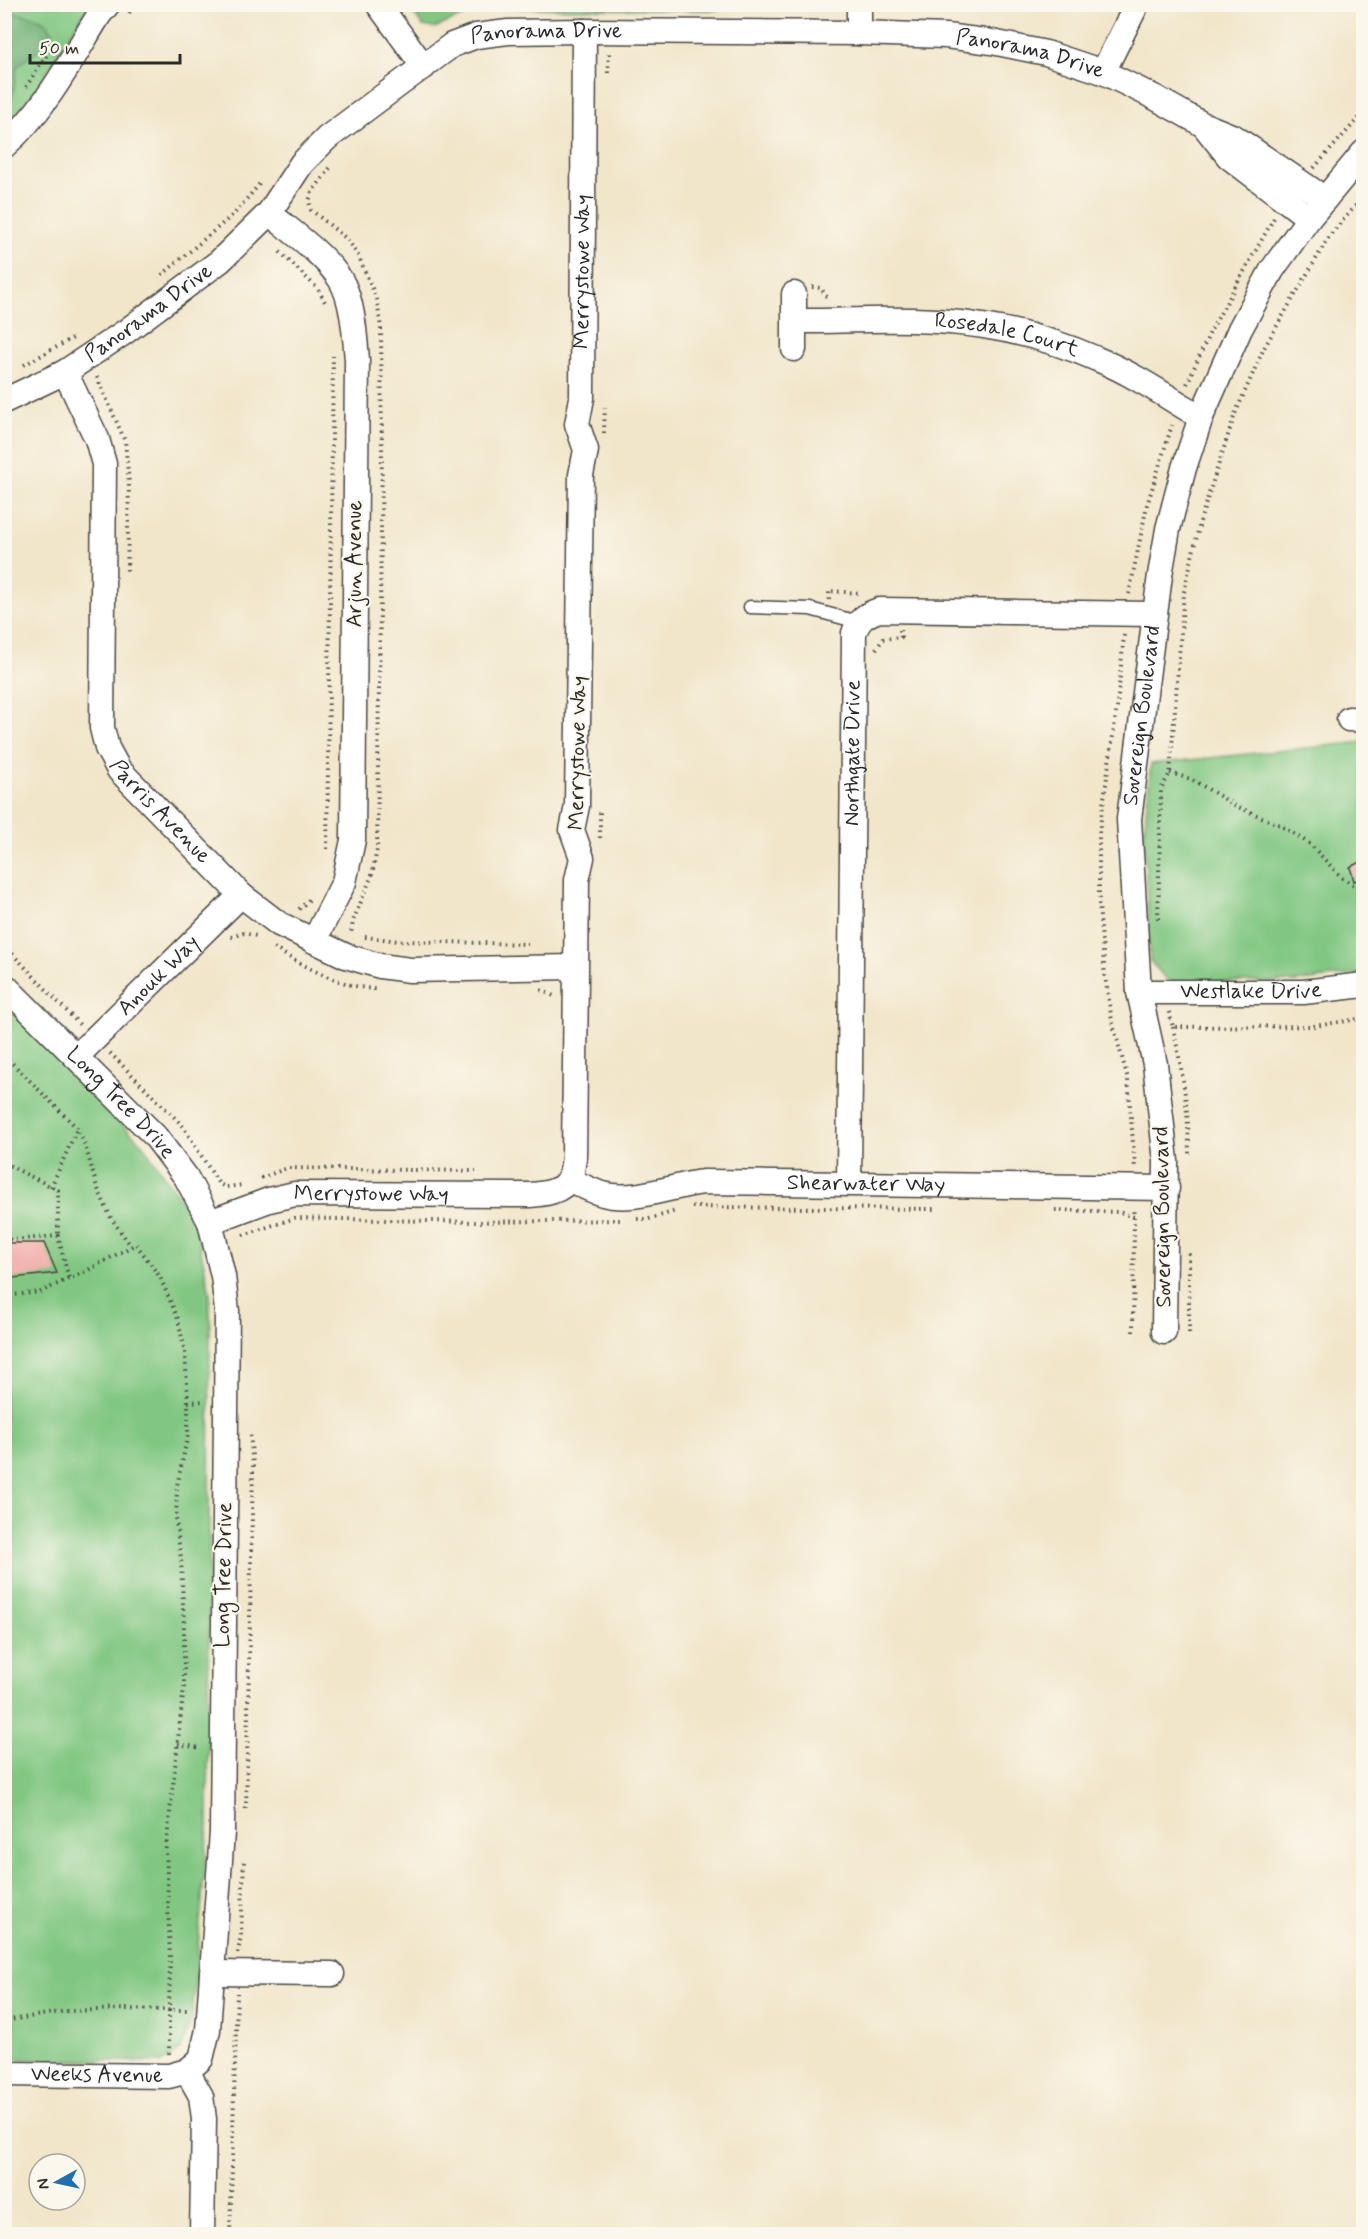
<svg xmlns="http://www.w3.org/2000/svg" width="1368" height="2239" font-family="Mynerve,sans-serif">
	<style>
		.green { fill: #81c782; stroke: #567956; stroke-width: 1.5 }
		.forest { fill: #68ac70; stroke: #4a6c4e; stroke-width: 1.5 }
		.building { fill: #f2b1ae }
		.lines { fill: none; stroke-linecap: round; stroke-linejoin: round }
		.lane-casing { stroke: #494743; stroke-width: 15 }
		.street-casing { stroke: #494743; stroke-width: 27 }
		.path { stroke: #494743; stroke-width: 4; stroke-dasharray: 1.5 4.5; stroke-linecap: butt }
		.lane { stroke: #fff; stroke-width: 12 }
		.street { stroke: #fff; stroke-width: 24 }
		.labels { text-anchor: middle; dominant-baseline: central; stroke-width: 4.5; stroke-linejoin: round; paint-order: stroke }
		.street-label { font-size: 22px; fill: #2b2b2b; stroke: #fbf7ec }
	</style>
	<rect width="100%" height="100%" fill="#fbf7ec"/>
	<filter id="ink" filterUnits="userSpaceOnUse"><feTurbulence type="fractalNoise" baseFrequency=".0167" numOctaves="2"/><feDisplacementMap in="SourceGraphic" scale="12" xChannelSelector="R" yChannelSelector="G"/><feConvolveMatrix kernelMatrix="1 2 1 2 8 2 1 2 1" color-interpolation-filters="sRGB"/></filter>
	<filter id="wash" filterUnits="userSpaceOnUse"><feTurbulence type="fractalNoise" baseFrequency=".008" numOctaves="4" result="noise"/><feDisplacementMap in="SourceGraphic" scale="24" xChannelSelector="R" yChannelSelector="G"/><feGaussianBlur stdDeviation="1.35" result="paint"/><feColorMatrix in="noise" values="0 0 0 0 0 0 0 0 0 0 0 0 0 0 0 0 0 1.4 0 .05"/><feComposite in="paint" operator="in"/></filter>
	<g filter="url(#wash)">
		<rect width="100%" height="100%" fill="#f1e6ca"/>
		<!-- green -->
		<path class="green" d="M5 5H89L32 95 5 127Z
			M407 5 719 4V10L501 8 467 14 435 28 423 26Z
			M1363 742V970L1355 974 1295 982H1169L1150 961 1144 834 1151 764Z
			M5 1006 143 1145 195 1221 210 1294 208 1826 192 2019 181 2049 162 2062 5 2059Z"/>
		<!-- forest -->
		<path class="forest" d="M11 12C28 16 44 16 53 32 42 52 33 52 17 67 15 81 15 97 5 107V34Z"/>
		<g id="blocks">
			<!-- building -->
			<path class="building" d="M1364 860V878L1354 881 1350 867Z
				M4 1243H44L57 1273 4 1279Z"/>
		</g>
	</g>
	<g filter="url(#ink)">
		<use href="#blocks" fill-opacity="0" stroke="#494743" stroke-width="1.5"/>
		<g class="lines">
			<!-- lane casing -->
			<g class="lane-casing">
				<path id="lane" d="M750 607 810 609 858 622"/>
			</g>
			<!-- street casing -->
			<g class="street-casing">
				<g id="street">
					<path d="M378 4 424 67"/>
					<path d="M859 4V33"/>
					<path d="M1103 72 1137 4"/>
					<path d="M1206 128 1229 157 1309 218"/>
					<path d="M4 146C45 111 71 60 99 15L108 4"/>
					<path d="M269 213C292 232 324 254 340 279 353 299 355 337 357 360L353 840 344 882 314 941"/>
					<path d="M794 294V349"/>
					<path id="s1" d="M795 321C857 321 921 316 983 326 1022 332 1061 343 1097 359 1134 374 1167 397 1201 417"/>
					<path id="s2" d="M65 372 97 439 104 464 102 728 107 748 119 770 241 895 279 924 346 956 380 966 410 970 575 967"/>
					<path id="s3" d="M4 401 65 372 125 332 220 261 269 213 302 163 327 138 452 45 476 36 508 32 584 31 859 33 946 36 992 42 1046 53 1103 72 1154 97 1202 124 1234 137 1325 199"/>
					<path d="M1349 719 1364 720"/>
					<path id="s4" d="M4 985 155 1136 186 1177 210 1222 223 1276 227 1311 222 1832 208 2030 201 2059 187 2071 201 2096 204 2119 202 2234"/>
					<path id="s5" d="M1139 992H1303L1364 985"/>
					<path id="s6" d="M76 1057 241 895"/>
					<path id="s7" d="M569 1179C580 1185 591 1191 603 1194 634 1203 673 1185 704 1182L1167 1188"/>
					<path id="s8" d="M849 1183 854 633C859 619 865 615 879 610L1154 614"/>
					<path id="s9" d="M210 1222 269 1200 295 1194 530 1195C544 1194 562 1192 570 1178 572 1173 573 1164 574 1158L577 880 582 858 572 830 577 806 581 475 586 450 577 424 582 398 584 31"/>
					<path id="s10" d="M1164 1332 1166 1161 1155 1064 1139 992 1129 819 1160 575 1168 529 1184 468 1201 417 1240 329 1272 270 1309 218 1364 152"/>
					<path d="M212 1973 332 1974"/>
					<path id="s11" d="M4 2074 169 2076 187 2071"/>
				</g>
			</g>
			<!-- path -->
			<path class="path" d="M129 13 135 4
				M608 73 609 51
				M26 87 50 50
				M330 168 312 192 309 201 311 210 347 239 359 257 377 300 381 328 382 451 377 849 372 875 353 921 351 934
				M1314 168 1364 112
				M280 252 318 289 325 302
				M162 275 235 213 261 182
				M812 287 821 288 828 299
				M24 365 73 338
				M97 377 125 441 129 483 127 574
				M1187 384 1211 330 1274 218
				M604 433 605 405
				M1129 594 1147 505 1172 425
				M829 600V591L861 593
				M1124 635 1117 707 1099 833V905L1105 976 1112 1021 1128 1079 1135 1168
				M876 649 883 639 901 637 900 630
				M1170 773 1191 779 1238 807 1278 824 1310 844 1342 878 1364 891
				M600 838V810
				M327 849 333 356
				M299 909 311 898
				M1158 919 1161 789 1170 773 1184 592 1201 518 1235 414 1264 348 1330 235 1364 196
				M231 937 244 933 256 936
				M365 937 399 941 528 944
				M4 945 80 1025
				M274 948C301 965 344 988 375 989
				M541 990 556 997
				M1169 1012 1173 1027 1315 1026 1364 1018
				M1173 1027C1182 1069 1189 1111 1189 1154
				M110 1053 182 1125 219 1184 226 1187 242 1185
				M4 1055 77 1128 85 1145 97 1187 111 1218 131 1246
				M4 1163 58 1190V1236
				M261 1178 287 1168 476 1171
				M51 1187 77 1129
				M692 1207 936 1209
				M1055 1210 1119 1212 1134 1217 1133 1208
				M637 1219H649L676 1211
				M243 1235 295 1218 475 1222 620 1220
				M4 1237 11 1240 58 1236 69 1279
				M4 1296 40 1292 86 1271 136 1244 160 1277 178 1319 185 1352 188 1402V1434L177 1486 176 1522 181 1558 184 1629V1686L166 1848 170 1958 169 2010 125 2009 66 2011 4 2021
				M1133 1332 1134 1217
				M1189 1333V1251
				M188 1402 206 1401
				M178 1744 201 1748
				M246 1809 253 1466 250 1433
				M238 1953 241 1934 244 1861
				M169 2054V2010H190
				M230 2234 237 1993"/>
			<!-- lane -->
			<use href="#lane" class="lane"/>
			<!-- street -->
			<use href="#street" class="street"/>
		</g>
	</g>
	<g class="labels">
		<!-- street labels -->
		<g class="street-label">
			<text stroke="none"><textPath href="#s3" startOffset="674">Panorama Drive</textPath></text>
			<text stroke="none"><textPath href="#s3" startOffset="1160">Panorama Drive</textPath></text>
			<text stroke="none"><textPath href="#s9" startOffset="1282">Merrystowe Way</textPath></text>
			<text stroke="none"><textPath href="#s3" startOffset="170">Panorama Drive</textPath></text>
			<text stroke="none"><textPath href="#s1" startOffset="213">Rosedale Court</textPath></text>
			<text transform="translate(355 564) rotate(-90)">Arjun Avenue</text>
			<text stroke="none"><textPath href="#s10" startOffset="620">Sovereign Boulevard</textPath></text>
			<text transform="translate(578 753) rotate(-89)">Merrystowe Way</text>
			<text stroke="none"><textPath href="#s8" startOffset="430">Northgate Drive</textPath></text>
			<text stroke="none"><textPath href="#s2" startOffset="468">Parris Avenue</textPath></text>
			<text stroke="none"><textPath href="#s6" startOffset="116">Anouk Way</textPath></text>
			<text stroke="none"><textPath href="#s5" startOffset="112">Westlake Drive</textPath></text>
			<text stroke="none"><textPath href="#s4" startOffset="166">Long Tree Drive</textPath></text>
			<text stroke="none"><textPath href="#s7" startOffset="302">Shearwater Way</textPath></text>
			<text stroke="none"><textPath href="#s9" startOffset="166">Merrystowe Way</textPath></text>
			<text transform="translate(1163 1217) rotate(-91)">Sovereign Boulevard</text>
			<text transform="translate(224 1575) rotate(-89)">Long Tree Drive</text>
			<text stroke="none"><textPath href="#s11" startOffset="93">Weeks Avenue</textPath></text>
		</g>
	</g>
	<!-- margin -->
	<rect width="1368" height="2239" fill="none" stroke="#fbf7ec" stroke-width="24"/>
	<!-- north arrow -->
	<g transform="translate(57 2182) rotate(262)"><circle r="28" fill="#fbf7ec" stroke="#a8a59f" stroke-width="1.5"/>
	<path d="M0-4.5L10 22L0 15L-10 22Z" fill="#1f6fb2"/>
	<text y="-9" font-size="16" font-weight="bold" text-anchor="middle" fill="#2b2b2b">N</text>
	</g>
	<!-- scale -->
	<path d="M30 54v9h150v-9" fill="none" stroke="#2b2b2b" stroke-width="3"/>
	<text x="39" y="54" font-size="18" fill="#2b2b2b" stroke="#fbf7ec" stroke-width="4.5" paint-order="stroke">50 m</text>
</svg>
